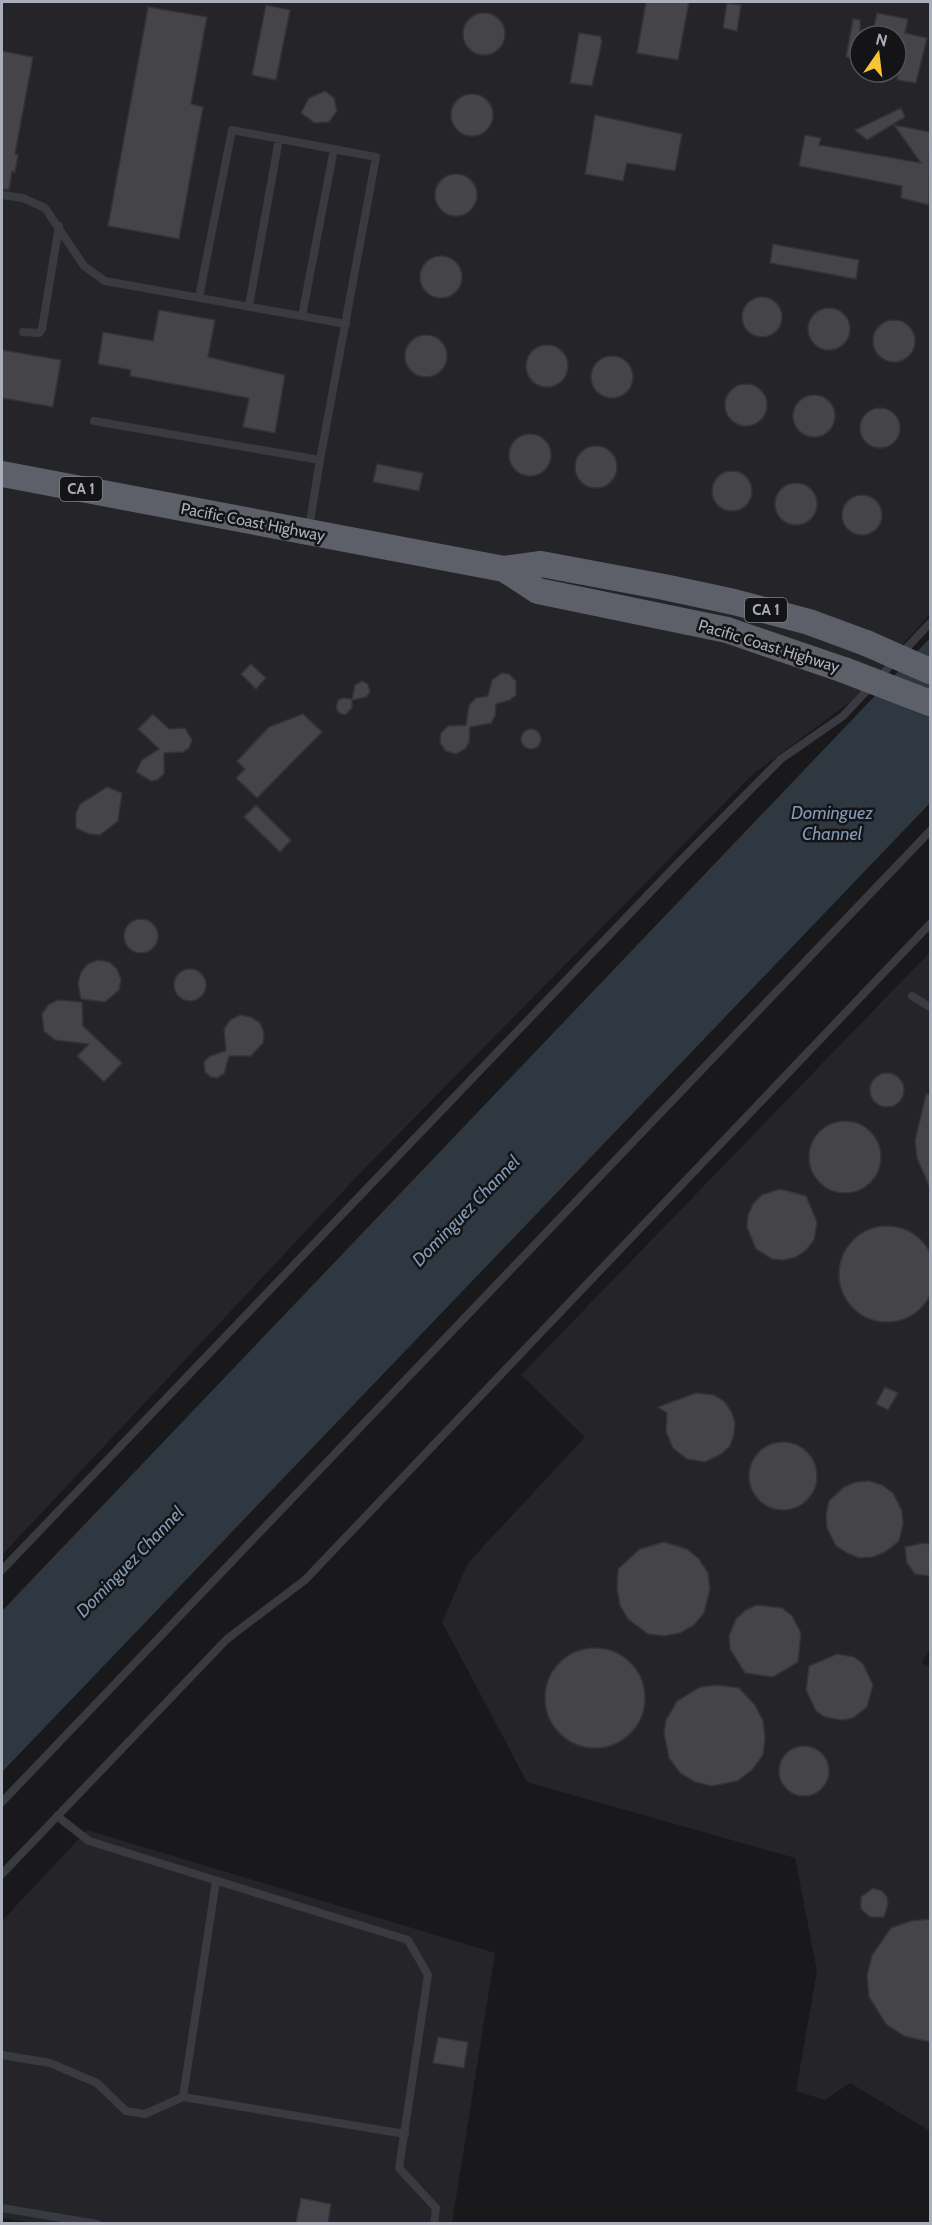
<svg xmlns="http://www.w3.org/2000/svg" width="932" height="2225" font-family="Cabin,sans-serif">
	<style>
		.built { fill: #252529; fill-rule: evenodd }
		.water { fill: #2f3740 }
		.building { fill: #444449; stroke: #343338; stroke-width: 1.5 }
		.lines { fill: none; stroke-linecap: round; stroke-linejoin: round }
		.service { stroke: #3a3b41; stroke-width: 8 }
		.trunk { stroke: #5e6069; stroke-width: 26 }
		.trunk-bridge { stroke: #5e6069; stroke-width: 26 }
		.labels { text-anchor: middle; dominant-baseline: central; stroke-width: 5; stroke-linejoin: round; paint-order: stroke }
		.shield { fill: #141417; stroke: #7e808a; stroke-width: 1.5 }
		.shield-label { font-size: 15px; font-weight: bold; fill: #abafbb }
		.street-label { font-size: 16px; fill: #abafbb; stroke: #141417 }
		.water-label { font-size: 18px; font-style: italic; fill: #829ab7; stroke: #141417 }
	</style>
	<rect width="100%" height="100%" fill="#19191c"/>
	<!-- built -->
	<path class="built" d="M2 2H930V614L854 699 752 775 364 1169 2 1555ZM860 36H896V72H860Z
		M930 952V1648L922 1663 930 1667V2131L850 2083 825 2100 796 2091 817 1971 795 1858 527 1782 442 1622 468 1563 585 1437 521 1375Z
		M87 1830 495 1953 452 2223 36 2224 2 2218V1921Z"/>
	<!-- water -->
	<path class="water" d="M930 638V803L2 1772V1611Z"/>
	<!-- building -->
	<path class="building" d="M646 2H689L678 60 637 53Z
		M727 3 741 5 737 31 723 28Z
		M266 5 290 10 276 80 252 75Z
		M148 7 207 17 191 104 203 107 179 239 108 226Z
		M463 34a21 21 0 1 1 42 0a21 21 0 1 1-42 0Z
		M877 13 908 19 905 33 927 38 916 83 897 80 899 67 896 66V36H872Z
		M853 19 860 20V59L846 57Z
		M579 33 600 36 602 41 592 86 570 83Z
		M2 51 33 57 15 154 18 155 15 172 12 171 9 190 2 189Z
		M325 91 334 98 337 111 329 122 315 123 301 113 309 98Z
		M451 115a21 21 0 1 1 42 0a21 21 0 1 1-42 0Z
		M901 108 905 117 867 140 855 130Z
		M595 115 682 134 675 171 627 163 623 181 585 174Z
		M894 125 930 132 929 205 901 198 902 186 799 166 805 135 821 138 819 145 921 163Z
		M435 195a21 21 0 1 1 42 0a21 21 0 1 1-42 0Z
		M773 244 859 260 856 279 770 263Z
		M420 277a21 21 0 1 1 42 0a21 21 0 1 1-42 0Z
		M742 317a20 20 0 1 1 40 0a20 20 0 1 1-40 0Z
		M808 329a21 21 0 1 1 42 0a21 21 0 1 1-42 0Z
		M159 310 215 320 208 357 285 375 275 433 243 427 249 398 130 376 131 370 98 364 103 332 153 341Z
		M873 341a21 21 0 1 1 42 0a21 21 0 1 1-42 0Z
		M405 356a21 21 0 1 1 42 0a21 21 0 1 1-42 0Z
		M526 366a21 21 0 1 1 42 0a21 21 0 1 1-42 0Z
		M2 350 61 360 53 407 2 398Z
		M591 377a21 21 0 1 1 42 0a21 21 0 1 1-42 0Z
		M725 405a21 21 0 1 1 42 0a21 21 0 1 1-42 0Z
		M793 416a21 21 0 1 1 42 0a21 21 0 1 1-42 0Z
		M860 428a20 20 0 1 1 40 0a20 20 0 1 1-40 0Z
		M509 455a21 21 0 1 1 42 0a21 21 0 1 1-42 0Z
		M575 467a21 21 0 1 1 42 0a21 21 0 1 1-42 0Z
		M377 464 423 473 419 491 373 482Z
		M712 491a20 20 0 1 1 40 0a20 20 0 1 1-40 0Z
		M775 504a21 21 0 1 1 42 0a21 21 0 1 1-42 0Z
		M842 515a20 20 0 1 1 40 0a20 20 0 1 1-40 0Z
		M251 664 266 678 256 689 241 674Z
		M502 673 509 674 516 681V695L510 700 496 704 495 716 491 723 470 727 469 743 465 749 456 754 446 751 440 743 441 733 448 726 466 725 469 705 476 698 488 696 492 680Z
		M362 681 368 684 370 692 366 697 352 700 355 685Z
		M343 698 352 699V708L345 715 339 713 336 708 338 700Z
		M153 714 169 729 185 728 192 740 189 748 183 752 164 753V774L157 780 151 781 136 772 142 760 159 749 138 729Z
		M303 714 322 732 257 798 236 778 245 769 237 761 269 727Z
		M521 739a10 10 0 1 1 20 0a10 10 0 1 1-20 0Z
		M107 787 122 793 118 821 100 835 89 834 76 828V813L80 804Z
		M256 805 291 840 280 852 244 817Z
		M124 936a17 17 0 1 1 34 0a17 17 0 1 1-34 0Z
		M98 960 109 962 117 969 121 980 119 990 105 1002 81 999 78 983 81 972 88 964Z
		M174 985a16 16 0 1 1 32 0a16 16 0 1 1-32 0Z
		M58 1000 82 1002 83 1026 122 1063 104 1082 77 1056 89 1044 55 1040 44 1031 42 1014 48 1005Z
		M240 1015 251 1017 260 1023 264 1033 263 1043 251 1056H229L224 1074 217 1078 211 1077 205 1072 204 1062 210 1056 226 1051 224 1029 230 1020Z
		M870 1090a17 17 0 1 1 34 0a17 17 0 1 1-34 0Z
		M926 1094 930 1095V1188L917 1158 915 1141Z
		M809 1157a36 36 0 1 1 72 0a36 36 0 1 1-72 0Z
		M780 1189 806 1196 817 1222 814 1240 806 1250 796 1257 784 1260 772 1259 756 1249 747 1227 748 1215 753 1204 762 1195Z
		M839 1274a48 48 0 1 1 96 0a48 48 0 1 1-96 0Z
		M885 1387 898 1393 888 1410 876 1404Z
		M696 1393 714 1395 724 1401 731 1411 735 1422 734 1434 730 1446 721 1454 705 1462 687 1459 673 1448 666 1432 667 1413 658 1407Z
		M749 1476a34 34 0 1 1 68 0a34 34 0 1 1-68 0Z
		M869 1481 882 1485 893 1493 902 1511 903 1524 899 1541 885 1552 873 1557 859 1558 847 1553 836 1546 827 1528 826 1515 829 1501 844 1487 856 1482Z
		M664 1542 687 1549 699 1559 708 1573 710 1589 704 1613 694 1625 680 1633 664 1636 648 1634 628 1619 620 1605 617 1589 618 1569 640 1549Z
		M923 1543 930 1544V1576L915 1574 907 1563 905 1547Z
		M757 1605 782 1608 792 1616 801 1633 798 1662 773 1677 745 1673 730 1649 729 1636 736 1619 746 1610Z
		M545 1698a50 50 0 1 1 100 0a50 50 0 1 1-100 0Z
		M837 1654 854 1657 863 1664 873 1685 867 1707 853 1718 842 1720 825 1717 816 1711 806 1690 809 1666Z
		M717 1685 739 1688 755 1705 763 1721 765 1738 763 1755 752 1770 737 1781 712 1786 695 1782 680 1773 669 1758 664 1733 666 1720 677 1701 700 1687Z
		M779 1771a25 25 0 1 1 50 0a25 25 0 1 1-50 0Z
		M873 1888 882 1891 887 1897 888 1904 884 1917H870L861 1909V1897Z
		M930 1919V2042L904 2036 886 2024 869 1997 867 1976 872 1955 891 1928 911 1921Z
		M438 2037 468 2042 464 2068 433 2063Z
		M301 2198 331 2204 328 2223H296Z"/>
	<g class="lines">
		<!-- service -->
		<path class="service" d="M2 195 23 198 45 208 84 266 105 281 346 324
			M199 297 232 130 376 157 320 460
			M249 306 279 139
			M302 316 334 149
			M23 332 39 333 42 329 59 226
			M94 421 320 460 309 528
			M912 996 930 1007
			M2 1570 683 858 781 759 843 716 930 623
			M2 1802 930 831
			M57 1816 89 1841 408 1940 428 1975 399 2168 436 2208 434 2224
			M2 1874 227 1639 305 1580 930 924
			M216 1881 183 2097 405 2134
			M2 2055 50 2063 97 2083 126 2111 145 2114 183 2097
			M2 2208 97 2224"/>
		<!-- trunk -->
		<path class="trunk" d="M2 474 504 569 541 564 664 587 734 602 809 622 866 643
			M504 569 538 591 727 630 844 670"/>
		<!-- trunk-bridge -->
		<path class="trunk-bridge" d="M866 643 930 671
			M844 670 930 703"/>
	</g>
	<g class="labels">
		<!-- shield labels -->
		<g class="shield">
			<rect x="60" y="477" width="42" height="24" rx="4.5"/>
			<rect x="745" y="598" width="42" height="24" rx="4.5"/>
		</g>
		<g class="shield-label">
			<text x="81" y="489">CA 1</text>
			<text x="766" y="610">CA 1</text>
		</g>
		<!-- street labels -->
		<g class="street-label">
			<text transform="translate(253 522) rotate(11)">Pacific Coast Highway</text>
			<text transform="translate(769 646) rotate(17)">Pacific Coast Highway</text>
		</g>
		<!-- water labels -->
		<g class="water-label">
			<text x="832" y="813">Dominguez<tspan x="832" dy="21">Channel</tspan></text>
			<text transform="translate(466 1211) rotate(-46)">Dominguez Channel</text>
			<text transform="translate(130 1562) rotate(-46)">Dominguez Channel</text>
		</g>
	</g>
	<!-- border -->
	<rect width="932" height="2225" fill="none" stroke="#abafbb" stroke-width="6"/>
	<!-- north arrow -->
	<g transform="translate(878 54) rotate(14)"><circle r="28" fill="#141417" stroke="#505259" stroke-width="1.5"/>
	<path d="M0-4.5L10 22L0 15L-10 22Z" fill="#f7c436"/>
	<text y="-9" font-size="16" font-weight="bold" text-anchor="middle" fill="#abafbb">N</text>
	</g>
</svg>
